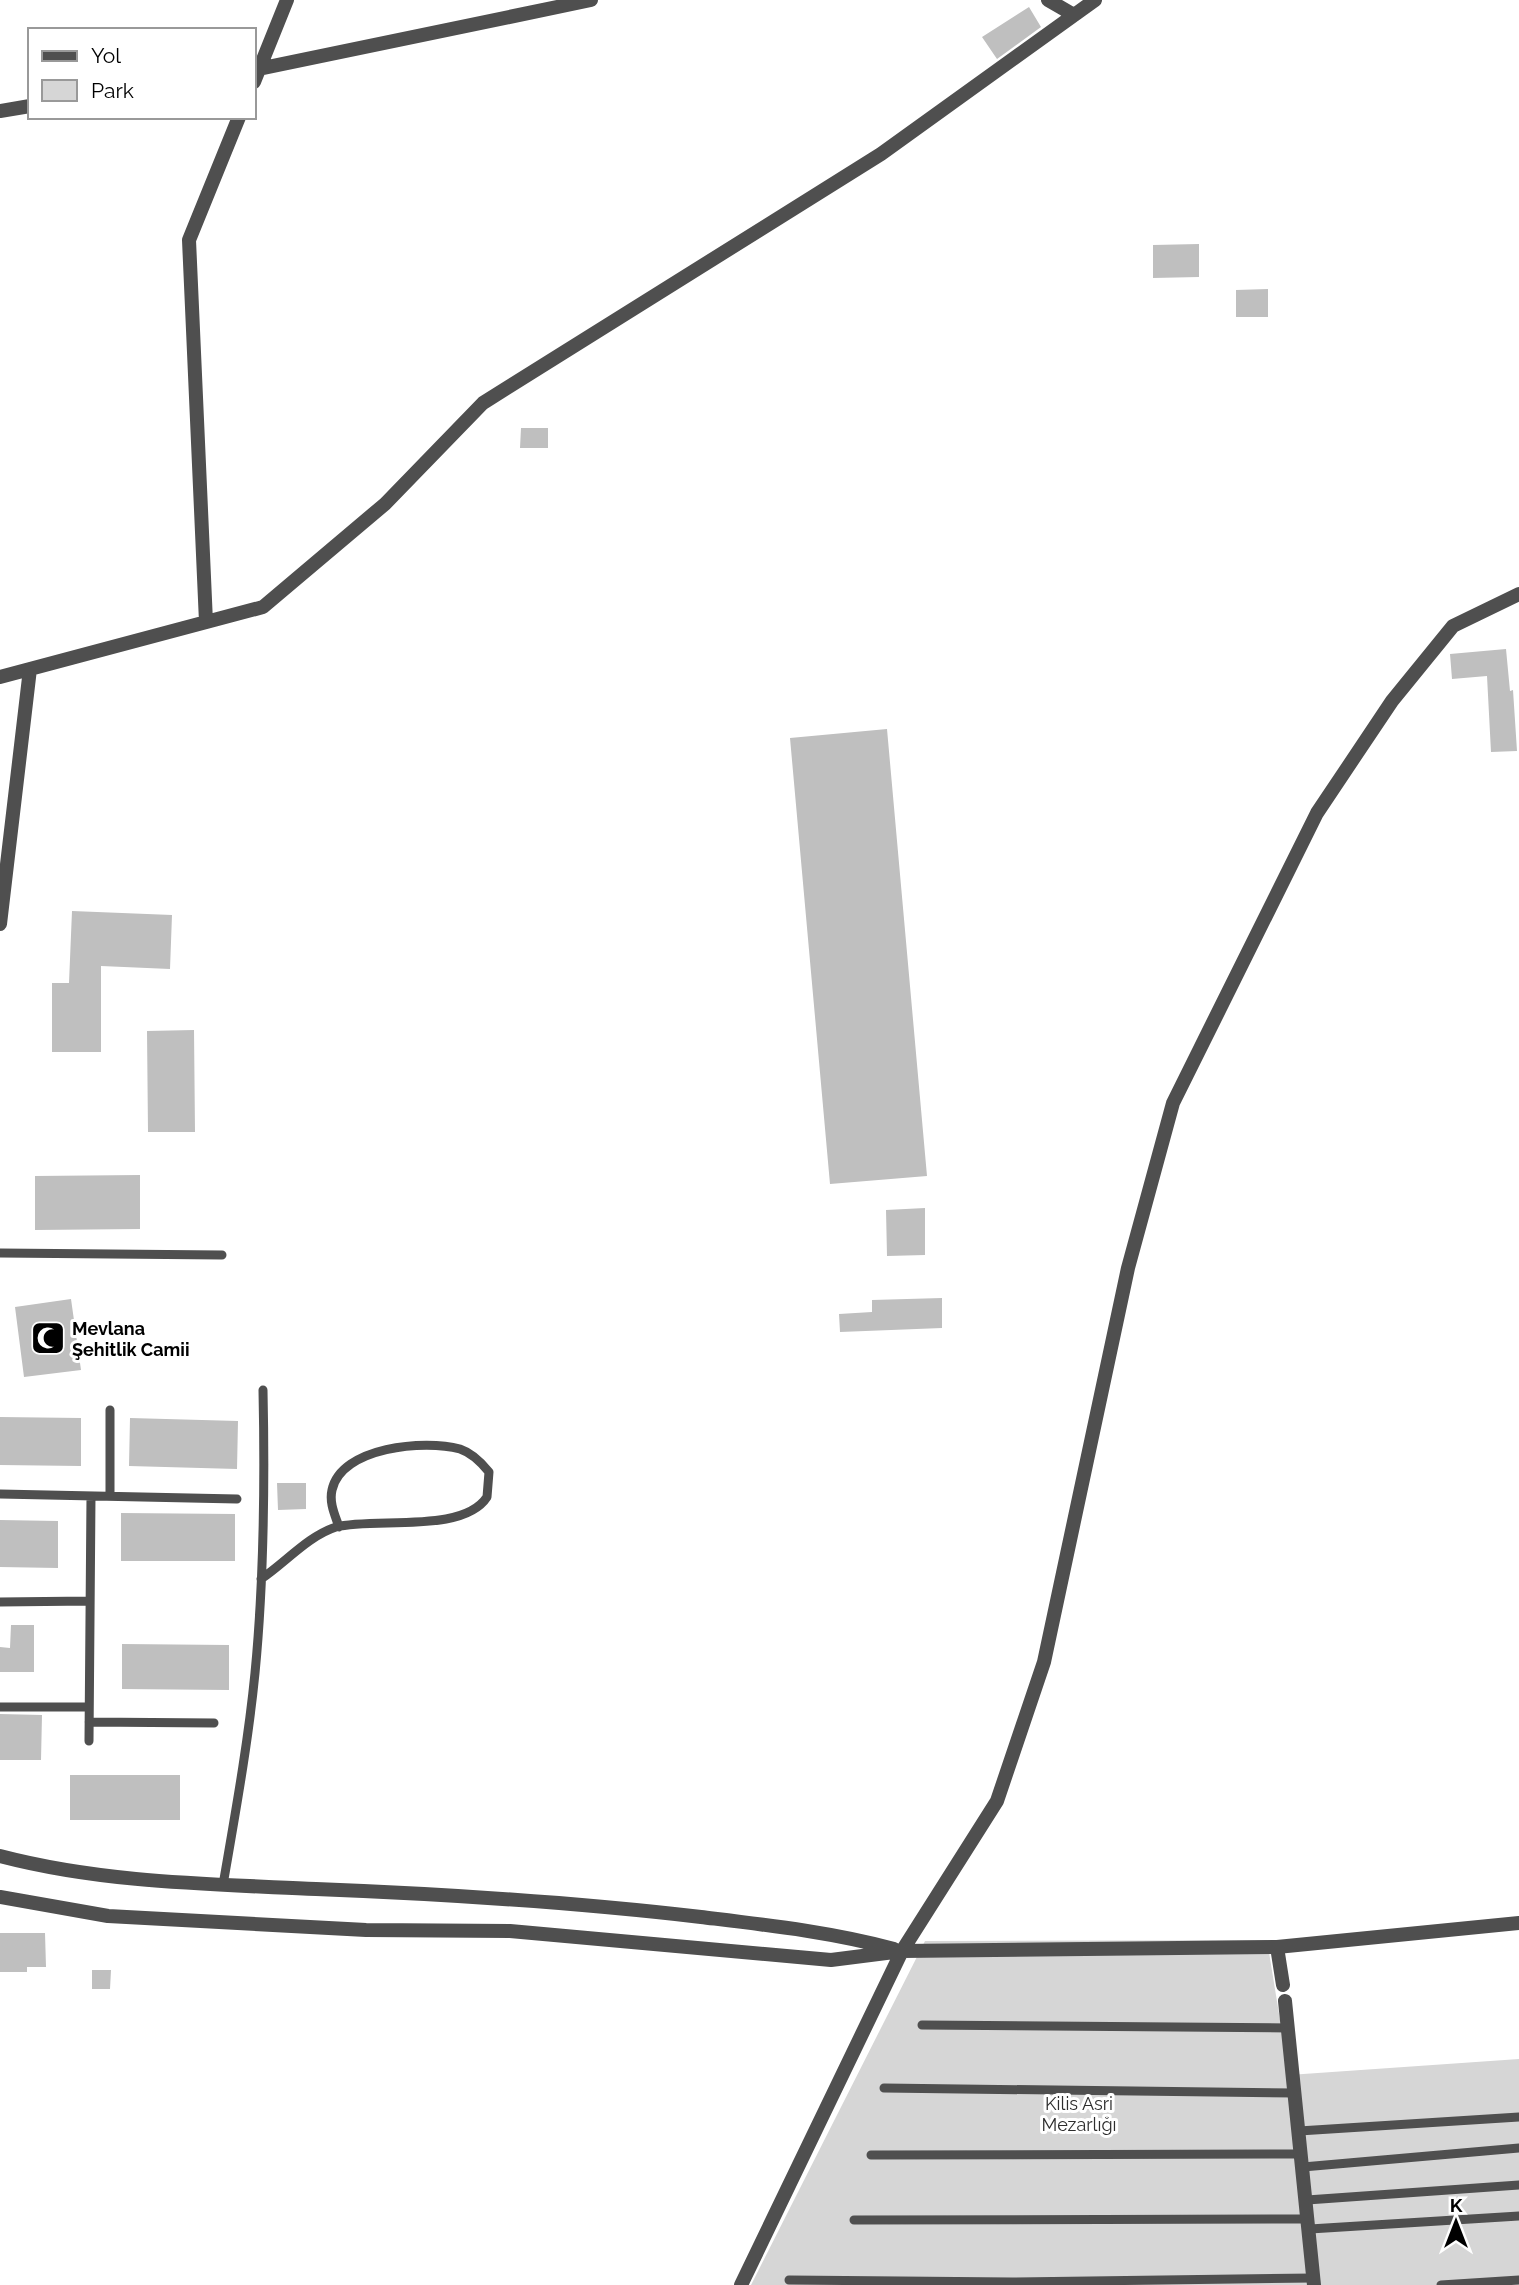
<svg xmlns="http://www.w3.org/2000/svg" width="1519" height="2285" font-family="Raleway,sans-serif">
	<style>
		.green { fill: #d6d6d6 }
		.building { fill: #bfbfbf }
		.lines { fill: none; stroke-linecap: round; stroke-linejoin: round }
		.service { stroke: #4f4f4f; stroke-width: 9 }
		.minor { stroke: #4f4f4f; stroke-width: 14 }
		.tertiary { stroke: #4f4f4f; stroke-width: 14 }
		.labels { text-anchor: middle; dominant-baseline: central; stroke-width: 6; stroke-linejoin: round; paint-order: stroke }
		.poi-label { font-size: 18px; font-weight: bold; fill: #000; stroke: #fff; text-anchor: start }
		.park-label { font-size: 18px; fill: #2d2d2d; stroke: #fff }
	</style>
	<rect width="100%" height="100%" fill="#fff"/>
	<!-- green -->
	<path class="green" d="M1267 1940 1289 2075 1519 2059V2285H751L925 1941Z"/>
	<!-- building -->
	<path class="building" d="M1029 7 1041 27 997 59 982 37Z
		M1199 244V277L1153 278V245Z
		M1268 289V317H1236V290Z
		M521 428H548V448H520Z
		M1506 649 1510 691 1513 690 1517 751 1491 752 1487 676 1452 679 1450 654Z
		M887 729 927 1176 830 1184 790 738Z
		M72 911 172 915 170 969 101 966V1052H52V983H69Z
		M194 1030 195 1132H148L147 1031Z
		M140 1175V1229L35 1230V1176Z
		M925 1208V1255L887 1256 886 1210Z
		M942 1298V1328L840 1332 839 1314 872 1312V1300Z
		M71 1299 81 1370 24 1377 15 1307Z
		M0 1417 81 1418V1466L0 1465Z
		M130 1418 238 1421 237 1469 129 1466Z
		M277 1483H306V1509L278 1510Z
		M121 1513 235 1514V1561H121Z
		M0 1520 58 1521V1568L0 1567Z
		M11 1625H34V1672H0V1647L10 1648Z
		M122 1644 229 1645V1690L122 1689Z
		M0 1714 42 1715 41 1760H0Z
		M70 1775H180V1820H70Z
		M0 1933H45L46 1967H27V1972H0Z
		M92 1970H111L110 1989H92Z"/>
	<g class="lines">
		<!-- service -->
		<path class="service" d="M0 1253 222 1255
			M0 1494 237 1499
			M110 1496V1410
			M261 1579C285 1563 308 1536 336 1527 375 1517 463 1534 487 1497L489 1472C481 1462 472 1453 460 1449 425 1439 341 1447 332 1490 329 1503 335 1515 339 1527
			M0 1602 90 1601
			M0 1707H89
			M89 1722 214 1723
			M89 1741 91 1496
			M223 1885C235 1815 248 1744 255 1673 264 1580 265 1484 263 1390
			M922 2025 1289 2028
			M884 2088 1295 2093
			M1299 2131 1519 2117
			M871 2155 1301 2154
			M1303 2167 1519 2148
			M1307 2200 1519 2185
			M854 2220 1309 2219
			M1310 2229 1519 2216
			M789 2280 1012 2282 1313 2278
			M1441 2285 1519 2280"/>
		<!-- minor -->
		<path class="minor" d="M1048 0 1074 15
			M254 70 591 0
			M254 82 287 0
			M0 111 30 106
			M206 622 189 240 239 117
			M0 677 263 607 385 504 483 403 881 154 1095 0
			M0 924 30 669
			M1277 1947 1283 1985
			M1285 2001 1314 2285"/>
		<!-- tertiary -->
		<path class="tertiary" d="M0 1856C103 1883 210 1884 316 1889 445 1894 573 1902 701 1917 767 1925 831 1932 894 1949
			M0 1897 108 1916 366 1930 510 1931 831 1960 902 1951 1277 1947 1519 1923
			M741 2285 902 1951 997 1801 1044 1662 1128 1268 1173 1103 1317 813 1392 701 1453 626 1519 594"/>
	</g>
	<!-- icons -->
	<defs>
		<g id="mosque-square" transform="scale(1.75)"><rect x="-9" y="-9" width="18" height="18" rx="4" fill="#000" stroke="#fff"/><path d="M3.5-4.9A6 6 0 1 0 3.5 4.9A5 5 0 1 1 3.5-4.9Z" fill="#fff"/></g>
	</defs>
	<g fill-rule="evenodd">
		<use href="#mosque-square" x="48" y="1338"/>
	</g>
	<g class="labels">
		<!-- poi labels -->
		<g class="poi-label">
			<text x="72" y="1328">Mevlana<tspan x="72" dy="21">Şehitlik Camii</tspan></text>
		</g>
		<!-- park labels -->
		<g class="park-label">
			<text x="1079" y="2103">Kilis Asri<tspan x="1079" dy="21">Mezarlığı</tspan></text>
		</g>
	</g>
	<!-- legend -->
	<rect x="28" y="28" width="228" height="91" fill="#ffffff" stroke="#999999" stroke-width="2"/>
	<rect x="42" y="51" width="35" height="10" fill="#4f4f4f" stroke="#999999" stroke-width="2"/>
	<text x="91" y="63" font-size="21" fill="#000000">Yol</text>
	<rect x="42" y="80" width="35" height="21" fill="#d6d6d6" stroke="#999999" stroke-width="2"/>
	<text x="91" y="98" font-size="21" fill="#000000">Park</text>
	<!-- north arrow -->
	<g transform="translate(1456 2222)" stroke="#ffffff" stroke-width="5" paint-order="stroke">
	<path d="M0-5L12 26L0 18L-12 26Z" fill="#000000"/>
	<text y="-10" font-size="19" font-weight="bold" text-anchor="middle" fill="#000000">K</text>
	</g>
</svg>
